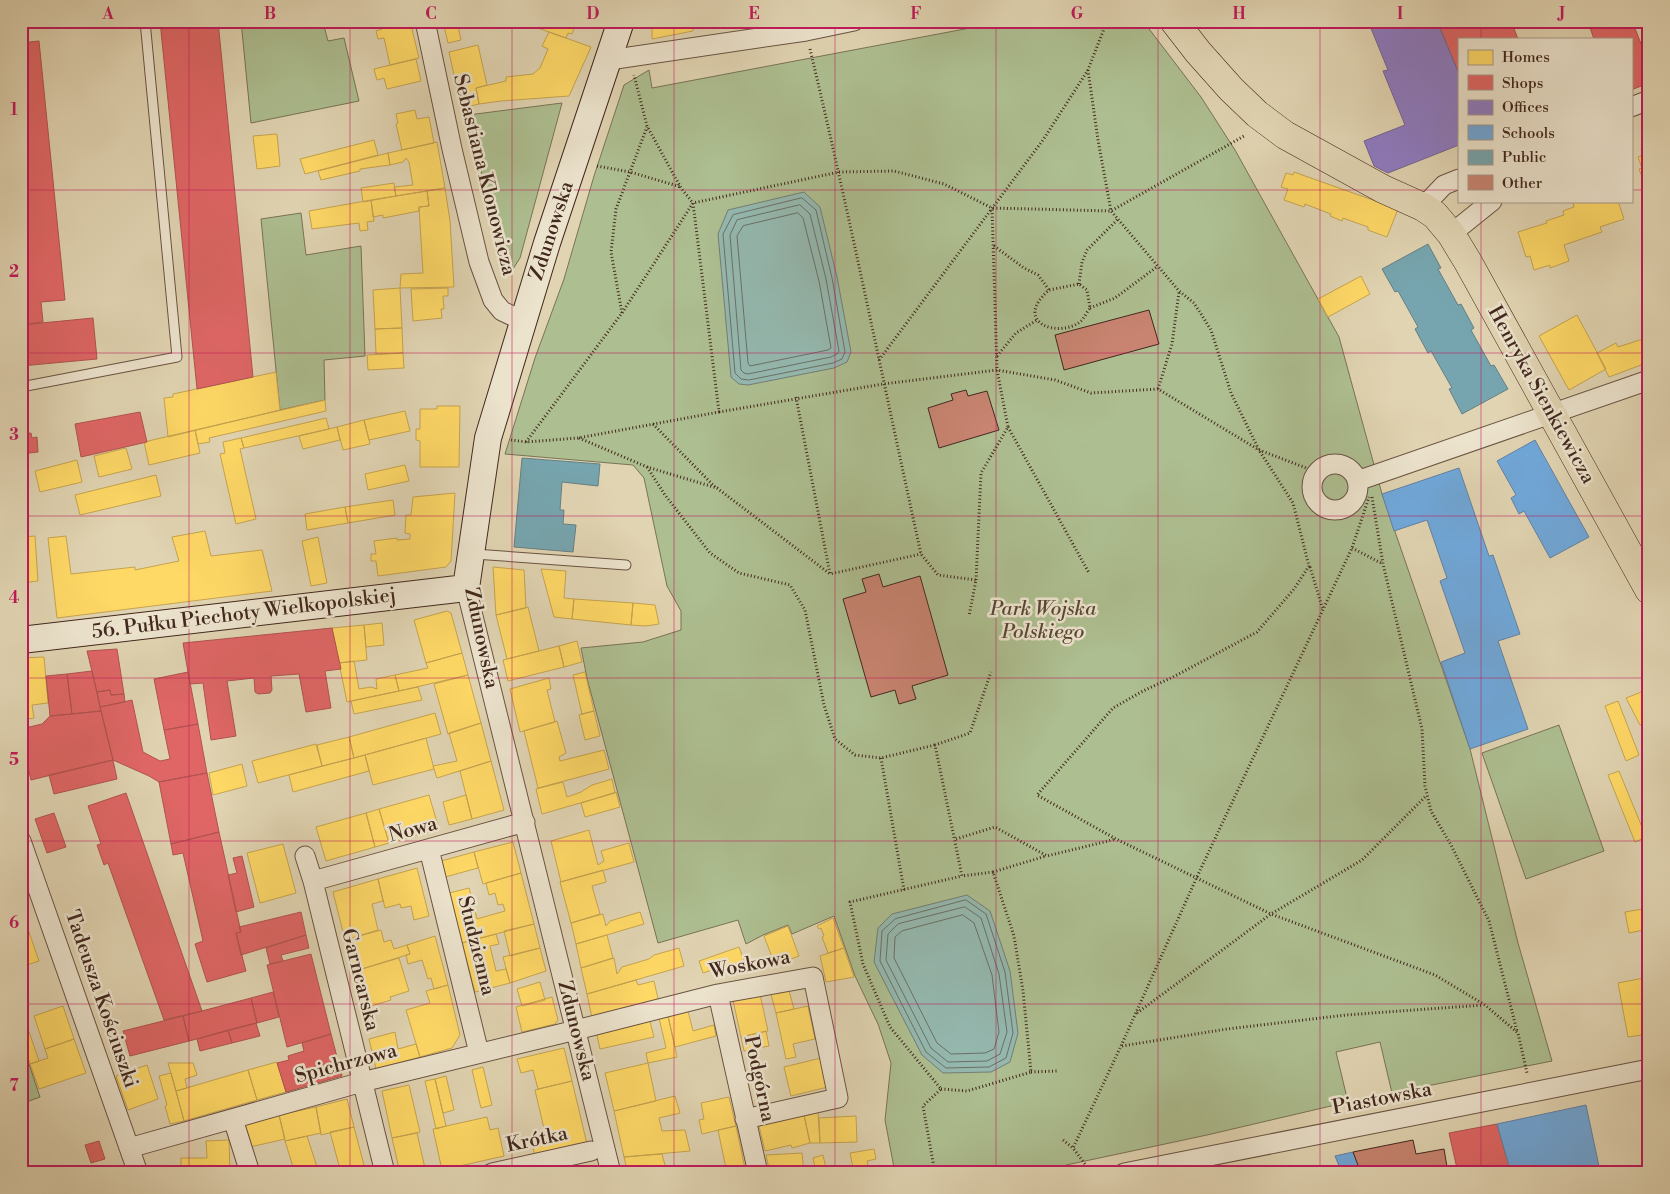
<svg xmlns="http://www.w3.org/2000/svg" width="1670" height="1194" font-family="'Libre Bodoni',serif">
	<style>
		.green { fill: #adbe90; stroke: #787357 }
		.water { fill: #94b8af; stroke: #737e75 }
		.homes { fill: #ffd966; stroke: #c6a450 }
		.shops { fill: #e06666; stroke: #b15350 }
		.offices { fill: #8e7cc3; stroke: #776392 }
		.schools { fill: #6fa8dc; stroke: #6282a3 }
		.public { fill: #76a5af; stroke: #668084 }
		.lines { fill: none; stroke-linecap: round; stroke-linejoin: round }
		.shore { stroke: #6b7066; stroke-width: 1 }
		.building { fill: #c88471; stroke: #42281e }
		.lane-casing { stroke: #6a5343; stroke-width: 11 }
		.street-casing { stroke: #6a5343; stroke-width: 21 }
		.secondary-casing { stroke: #42281e; stroke-width: 28 }
		.primary-casing { stroke: #42281e; stroke-width: 29 }
		.path { stroke: #42281e; stroke-width: 3; stroke-dasharray: 1 2.5; stroke-linecap: butt }
		.lane { stroke: #ece3cd; stroke-width: 9 }
		.street { stroke: #ece3cd; stroke-width: 19 }
		.secondary { stroke: #ece3cd; stroke-width: 26 }
		.primary { stroke: #e1d4b2; stroke-width: 28 }
		.grid { fill: none; stroke: #c2185b; stroke-width: 1; stroke-opacity: 0.55 }
		.labels { text-anchor: middle; dominant-baseline: central; stroke-width: 5; stroke-linejoin: round; paint-order: stroke }
		.street-label { font-size: 20px; fill: #42281e; stroke: #ece3cd }
		.park-label { font-size: 20px; font-style: italic; fill: #574635; stroke: #ece3cd }
		.neatline { fill: none; stroke: #c2185b; stroke-width: 2 }
		.grid-label { font-size: 16px; text-anchor: middle; font-weight: bold; fill: #c2185b }
	</style>
	<rect width="100%" height="100%" fill="#e1d4b2"/>
	<filter id="stains"><feTurbulence type="fractalNoise" baseFrequency=".004" numOctaves="4"/><feColorMatrix values="0 0 0 0 .2 0 0 0 0 .09 0 0 0 0 .02 0 0 0 .5 -.17"/></filter>
	<radialGradient id="worn" r=".72"><stop offset=".6" stop-color="#630" stop-opacity="0"/><stop offset="1" stop-color="#630" stop-opacity=".3"/></radialGradient>
	<!-- green -->
	<path class="green" d="M241 21H336V23L324 26 328 41 344 38 359 101 251 123Z
		M1007 21H1143L1201 97 1235 150 1339 337 1382 494 1470 749 1518 943 1552 1061 1392 1093 1380 1042 1336 1052 1348 1102 1207 1135 1029 1173H895L885 1120 891 1063 878 1024 855 976 834 916 792 934 788 925 763 935 746 944 738 920 658 943 587 678 581 648 643 642 681 630V611L667 586 644 478 633 465 505 454 535 358 564 279 594 176 624 85 649 70 652 88Z
		M562 103 520 258 513 269 506 271 500 255 468 115Z
		M301 213 306 255 361 246 365 356 324 360 325 400 280 410 261 219Z
		M21 468 25 470 27 493H21Z
		M1559 725 1604 851 1526 879 1482 753Z
		M21 1040 40 1097 21 1104Z"/>
	<!-- water -->
	<path class="water" d="M804 192 820 207 837 277 851 352 847 362 834 368 748 385 739 384 731 377 718 234 728 210Z
		M967 895 990 911 1010 971 1018 1033 1010 1062 991 1072 943 1073 922 1055 874 962 878 928 892 914Z"/>
	<!-- homes -->
	<path class="homes" d="M380 21H410L419 58 390 65 384 38 378 39 376 31 382 29Z
		M443 21H457L461 40 448 43Z
		M535 21H575L576 22 572 34 568 33 566 38 535 27Z
		M652 21H693V31L652 39Z
		M549 32 591 47 569 96 501 101 479 104 476 88 506 81V77L533 74 540 68 548 49 542 46Z
		M478 45 487 85 476 88 479 104 461 108 449 52Z
		M416 59 421 81 387 89 384 78 377 80 374 69Z
		M415 110 417 119 429 117 434 143 402 150 396 124 398 123 396 114Z
		M277 134 280 166 257 169 253 136Z
		M374 140 378 155 305 174 300 159Z
		M437 142 445 188 396 196 394 187 413 185 409 162 406 158 403 162 390 165 388 153Z
		M1649 146V189L1647 190 1639 169 1642 168 1638 157 1643 155 1641 149Z
		M388 153 390 165 360 169V171L321 180 318 171Z
		M1294 172 1398 209 1387 237 1368 230V227L1343 218 1342 221 1330 216 1331 214 1305 204 1304 207 1284 200 1288 189 1281 187 1286 173 1293 175Z
		M394 183 396 196 363 202 361 188Z
		M445 188 450 221 454 287 400 288 401 274 423 273 419 207 429 206 427 191Z
		M427 191 429 206 419 207V211L383 218V215L373 217 371 200Z
		M371 200 374 221 367 222 368 230 360 231 359 223 312 229 309 211Z
		M1577 201H1618L1624 219 1600 227 1602 232 1564 245 1569 261 1550 268V265L1534 270 1530 256 1526 257 1518 232 1547 223 1546 221 1564 215 1563 211 1574 207 1573 203Z
		M1361 276 1370 294 1328 317 1318 299Z
		M400 288 402 328 375 329 373 290Z
		M448 288V296H443L444 309H441L442 318 413 321 411 289Z
		M1577 315 1606 369 1569 390 1539 336Z
		M402 328 403 353 376 354 375 329Z
		M1649 337V362L1609 377 1597 353 1616 343 1618 347Z
		M403 353 404 368 368 370 367 355Z
		M276 372 280 410 168 437 164 398 173 397V394Z
		M325 400 326 411 209 438 210 442 198 444 195 430Z
		M437 406H460L459 467H420V441L416 440V429H420V409H437Z
		M405 411 410 431 369 440 364 420Z
		M326 418 329 429 244 448 241 438Z
		M364 420 370 444 343 450 337 427Z
		M337 427 340 440 303 449 299 436Z
		M195 430 200 453 149 465 144 442Z
		M241 438 244 448 240 449 256 519 236 524 220 454 225 453 223 442Z
		M126 448 132 469 99 477 94 456Z
		M77 460 82 482 40 492 35 471Z
		M405 465 409 481 368 490 365 474Z
		M156 475 161 496 80 515 75 495Z
		M455 493 451 561 446 567 378 576 376 561H371V554H376L374 541 397 538V540L410 539V534L405 533 406 515H411L413 497Z
		M1649 499V518L1641 504Z
		M393 500 395 515 348 523 345 507Z
		M345 507 348 523 307 530 305 514Z
		M205 531 211 556 262 550 272 591 57 618 48 538 66 536 71 574 135 567V570L179 561 172 537Z
		M35 536 38 581 21 583V537Z
		M318 537 327 583 311 586 302 541Z
		M493 567 524 570 526 608 496 615Z
		M541 569 566 571 564 598 574 599 572 619 554 617Z
		M574 599 633 603 631 625 572 619Z
		M633 603 655 605 659 624 646 626 631 625Z
		M528 607 539 651 507 659 496 615Z
		M447 611 451 613 462 653 426 663 414 620Z
		M382 623 384 645 366 647 364 625Z
		M364 625 367 660 339 663 332 628Z
		M577 641 582 662 564 667 559 646Z
		M559 646 564 667 508 681 503 660Z
		M462 653 468 675 399 691 395 675 428 668 426 663Z
		M44 657 48 703 32 705 34 718 21 720V658Z
		M354 661 359 689 371 687 377 689 376 679 395 675 399 691 347 702 339 663Z
		M585 672 594 711 582 714 573 675Z
		M468 675 481 723 448 734 434 684Z
		M549 678 551 689 547 690 555 722 520 732 510 689Z
		M418 687 422 700 354 714 351 701Z
		M1649 689V721L1640 725 1626 698Z
		M1618 701 1639 755 1626 761 1605 706Z
		M594 711 600 736 585 740 579 715Z
		M435 713 441 734 354 758 349 737Z
		M557 721 566 753 559 757 560 761 604 750 609 769 538 788 524 731Z
		M481 723 491 761 437 778 433 766 457 761 449 733Z
		M349 737 354 758 322 766 317 745Z
		M426 738 434 769 373 785 365 755Z
		M316 744 322 766 258 783 252 761Z
		M365 755 369 771 293 792 289 775Z
		M491 761 504 810 472 819 460 771Z
		M242 764 247 786 213 795 209 773Z
		M1619 771 1646 837 1635 842 1608 775Z
		M612 779 615 793 542 814 536 789 563 782 567 797 581 792 592 785Z
		M616 792 620 807 585 817 581 803Z
		M429 795 439 829 389 843 379 809Z
		M466 795 472 819 449 825 443 802Z
		M379 809 389 843 375 847 366 813Z
		M366 813 375 847 326 861 316 827Z
		M589 830 598 865 604 861 601 851 629 843 634 862 561 882 551 841Z
		M513 842 521 873 483 884 474 852Z
		M283 844 296 893 260 903 247 853Z
		M474 852 478 868 445 877 441 861Z
		M417 868 429 916 414 920 411 906 401 908 400 904 385 908 378 879Z
		M603 870 606 882 592 886 600 914 571 923 560 882Z
		M521 873 534 924 462 943 449 893 469 888 477 919 505 911 503 904 498 905 495 893 489 895 486 883Z
		M378 879 383 901 372 904 378 930 345 940 333 892Z
		M1649 908V929L1629 933 1625 912Z
		M21 909 39 961 21 967Z
		M640 912 644 924 576 944 571 923 603 914 606 926 610 921Z
		M833 918 844 948 828 953 822 937 824 936 821 928 819 929 817 926Z
		M534 924 540 948 510 956 504 931Z
		M788 926 799 956 775 965 764 936Z
		M381 930 384 942 391 940 394 949 407 945 410 954 352 972 345 940Z
		M496 934 499 944 490 946 496 971 506 969 510 983 475 992 462 943Z
		M607 935 613 958 581 968 576 944Z
		M435 936 448 985 434 989 431 978 428 979 422 960 408 964 406 955 410 954 407 945Z
		M739 947 747 969 736 972 733 963 703 973 699 961Z
		M540 948 546 971 510 983 503 957Z
		M679 948 684 966 587 994 581 968 614 958 617 974 622 967 649 959 654 955Z
		M844 948 854 977 826 982 820 956Z
		M399 958 409 991 390 997 391 1000 361 1009 352 972Z
		M1649 977V1034L1628 1037 1618 983Z
		M636 980 638 985 654 981 659 1003 592 1018 587 994Z
		M540 982 545 1000 522 1006 517 989Z
		M448 985 460 1035 452 1048 420 1057 406 1010 430 1003 426 991Z
		M788 987 794 1009 776 1013 770 991Z
		M760 994 768 1031 741 1037 733 1000Z
		M552 997 558 1020 555 1024 522 1032 516 1007Z
		M63 1006 74 1039 45 1049 34 1016Z
		M808 1006 815 1039 793 1044 796 1057 786 1059 776 1013Z
		M688 1011 693 1031 714 1025 716 1036 675 1047 668 1016Z
		M668 1016 677 1057 648 1063 646 1053 666 1048 659 1018Z
		M649 1018 654 1037 600 1049 596 1031Z
		M25 1020 39 1061 30 1064 21 1037V1021Z
		M766 1031 769 1046 744 1051 741 1037Z
		M395 1032 398 1049 416 1044 420 1057 376 1069 369 1039Z
		M74 1039 86 1073 39 1089 30 1064 48 1058 45 1049Z
		M564 1048 572 1081 538 1089 533 1070 521 1073 517 1059Z
		M821 1058 828 1087 791 1096 784 1067Z
		M277 1062 286 1092 257 1100 248 1070Z
		M168 1063H193L197 1075 185 1079 187 1088 176 1091Z
		M648 1063 656 1101 614 1111 605 1073Z
		M147 1065 158 1099 128 1110 116 1076Z
		M483 1067 492 1105 481 1108 472 1070Z
		M248 1070 257 1100 184 1121 176 1091Z
		M171 1073 184 1121 170 1124 165 1106 167 1105 159 1076Z
		M446 1076 454 1110 443 1113 435 1079Z
		M435 1079 446 1126 436 1129 425 1081Z
		M572 1081 587 1144 535 1156 531 1140 546 1137 535 1090Z
		M409 1085 420 1132 392 1138 382 1091Z
		M675 1096 680 1113 659 1118 662 1131 685 1130 690 1151 624 1157 614 1111Z
		M729 1097 736 1126 702 1134 699 1120 704 1119 701 1103Z
		M347 1099 354 1127 321 1135 316 1107Z
		M316 1107 321 1133 285 1141 279 1115Z
		M818 1112 820 1143H810L804 1115Z
		M1646 1113H1649V1129Z
		M279 1115 285 1139 250 1147 242 1124Z
		M804 1115 810 1143 792 1148 791 1145 765 1151 759 1126Z
		M856 1116 857 1142 820 1143 819 1118Z
		M487 1117 490 1130 498 1128 504 1156 442 1170 433 1129Z
		M736 1126 746 1173H727L718 1130Z
		M354 1127 366 1173H341L330 1132Z
		M417 1133 426 1173H400L392 1138Z
		M307 1136 319 1173H295L285 1141Z
		M229 1140 230 1173H181V1158H207L206 1141Z
		M874 1149 876 1159 867 1161 869 1171 889 1167 890 1173H854L850 1153Z
		M802 1153 804 1173H770L766 1155Z
		M662 1154 667 1173H628L624 1157Z
		M823 1155 827 1173H816L813 1158Z
		M592 1168 593 1173H563L562 1170Z"/>
	<!-- shops -->
	<path class="shops" d="M160 21H218L253 377 197 389Z
		M1437 21H1524L1513 26 1518 39H1459V74Z
		M1597 21H1632L1649 64V83L1631 90V39H1594L1589 25Z
		M39 41 65 300 41 302 43 322 21 325V43Z
		M93 318 97 359 21 366V325Z
		M140 412 147 442 81 457 75 424Z
		M1649 413V434L1642 415Z
		M31 433 32 438 37 437 38 452 21 454V434Z
		M332 628 341 669 325 671 331 708 306 712 299 674 271 676 272 690 270 693 258 694 255 692 254 678 227 681 236 736 211 740 203 683 190 684 183 643Z
		M117 649 124 694 111 695 110 690 97 692 87 651Z
		M92 671 101 711 72 714 67 674Z
		M188 672 198 724 164 730 154 679Z
		M67 674 72 714 50 716 46 676Z
		M110 690 111 695 124 694 125 702 100 707 97 692Z
		M132 700 143 752 160 761 170 759 164 730 198 724 207 773 159 782 149 776 113 760 100 707Z
		M101 711 113 760 31 780 23 746 21 747V729L42 724 50 716Z
		M113 760 117 779 54 794 49 775Z
		M207 773 219 832 171 844 159 782Z
		M126 793 202 1011 164 1020 108 863 104 865 97 845 101 844 88 806Z
		M54 813 66 847 47 853 35 819Z
		M219 832 241 932 236 933 246 971 207 982 195 944 203 941 183 853 173 855 171 844Z
		M242 856 254 907 236 912 228 875 237 873 233 858Z
		M301 912 306 935 241 955 236 933 241 932 239 927Z
		M306 935 309 948 281 955 283 961 270 964 266 948Z
		M311 954 331 1034 287 1047 267 965Z
		M273 992 279 1017 257 1023 251 998Z
		M251 998 257 1023 189 1041 183 1016Z
		M183 1016 189 1041 130 1056 123 1031Z
		M256 1023 260 1036 232 1043 228 1030Z
		M228 1030 232 1043 200 1051 197 1039Z
		M331 1034 342 1076 286 1092 277 1063 289 1060 288 1056 304 1051 302 1043Z
		M1497 1124 1511 1173H1458L1449 1133Z
		M99 1141 105 1159 91 1163 85 1145Z"/>
	<!-- offices -->
	<path class="offices" d="M1368 21H1437L1459 74V145L1388 173 1374 166 1364 141 1405 125 1383 71 1388 70Z"/>
	<!-- schools -->
	<path class="schools" d="M1535 440 1589 537 1550 558 1524 511 1519 514 1511 498 1516 495 1497 461Z
		M1459 468 1489 556 1493 555 1520 634 1498 641 1528 729 1470 749 1441 662 1465 653 1440 581 1447 578 1427 520 1394 531 1382 494Z
		M1586 1105 1600 1171 1588 1173H1511L1497 1124Z
		M1353 1152 1361 1173H1342L1335 1156Z"/>
	<!-- public -->
	<path class="public" d="M1428 244 1441 268 1438 269 1458 305 1461 304 1474 328 1471 330 1491 366 1494 365 1508 389 1462 414 1449 389 1452 388 1431 351 1428 353 1415 329 1418 327 1398 291 1395 292 1382 269Z
		M522 458 600 464 598 486 562 482 560 510H564L563 524 576 525 573 552 514 547Z"/>
	<g class="lines">
		<!-- shore -->
		<path class="shore" d="M802 198 816 210 832 278 845 352 842 359 833 363 749 380 741 379 735 373 723 234 733 215Z
			M800 205 810 214 826 279 839 351 837 354 831 357 748 374 744 373 741 370 730 235 737 220Z
			M798 213 803 218 819 281 831 348 828 350 750 366 748 363 737 236 743 226Z
			M966 900 986 914 1005 972 1013 1033 1006 1058 989 1067 946 1068 926 1052 880 961 882 931 895 919Z
			M965 907 981 918 999 974 1007 1032 1000 1054 987 1061 948 1062 931 1048 886 960 888 934 898 924Z
			M963 915 974 923 992 975 999 1032 994 1049 985 1053 951 1054 937 1043 894 958 895 937 902 931Z"/>
	</g>
	<!-- building -->
	<path class="building" d="M1149 310 1159 344 1064 370 1055 335Z
		M966 390 968 396 987 391 999 430 939 448 928 408 953 400 951 394Z
		M879 574 883 587 920 576 948 675 912 686 916 699 899 704 895 690 871 697 843 599 866 592 862 579Z
		M1413 1140 1416 1154 1444 1149 1448 1173H1361L1353 1152Z"/>
	<g class="lines">
		<!-- lane casing -->
		<g class="lane-casing">
			<path id="lane" d="M21 387 177 357 145 21
				M474 554 626 565"/>
		</g>
		<!-- street casing -->
		<g class="street-casing">
			<path id="street" d="M425 21 452 149 479 262 493 300 502 311 525 322
				M609 60 806 31 854 21
				M1631 107 1649 100
				M1423 207 1444 185 1459 179
				M1451 234 1492 201
				M1312 487a23 23 0 1 1 46 0a23 23 0 1 1-46 0Z
				M1357 481 1649 380
				M466 588 611 1173
				M21 841 138 1173
				M429 849 479 1053
				M305 856 313 881 385 1173
				M313 881 525 822
				M718 994 758 1173
				M233 1119 250 1173
				M129 1148 362 1082 576 1030 718 994 813 977 838 1098 745 1119
				M492 1173 591 1151
				M1124 1173 1649 1069"/>
		</g>
		<!-- secondary casing -->
		<g class="secondary-casing">
			<path id="secondary" d="M21 640 466 588 488 438 547 243 621 21"/>
		</g>
		<!-- primary casing -->
		<g class="primary-casing">
			<path id="primary" d="M1174 21 1198 52 1231 89 1257 114 1285 135 1383 189 1423 207 1435 215 1451 234 1468 262 1649 590"/>
		</g>
		<!-- path -->
		<path class="path" d="M810 49C850 217 884 386 921 554L938 575 976 580 969 616
			M1088 70 1098 140 1111 211 1179 291 1194 303 1211 330 1231 393 1259 450 1293 503 1309 566 1294 589 1257 632 1175 676 1143 691 1113 708 1037 795 1116 839 1271 914 1435 975 1485 1005 1518 1033 1527 1073
			M597 166 630 172 681 187
			M994 246 1024 268 1038 275 1049 290C1011 323 1060 339 1081 321 1084 318 1087 312 1090 308L1087 290 1079 284 1049 290
			M1079 284 1082 262 1087 250 1118 219
			M1090 308 1115 298 1158 266
			M622 313 611 252 616 209 647 127
			M997 356 1016 333 1037 320
			M879 360 1043 140 1088 70 1107 21
			M1158 389 1172 344 1179 292
			M796 397 830 574 921 554
			M719 412 883 384 997 370 1055 380 1091 393 1158 389 1259 450 1317 472
			M653 424 716 488
			M1008 427 1089 573
			M579 438 647 467 717 488 830 574
			M511 440 526 442 578 438 719 412 693 203 839 172 894 171 944 184 992 208
			M526 442 622 313 693 203 681 188 647 126 634 75
			M647 467 665 495 710 553 739 573 790 585 805 610 824 705 835 739 855 755 881 758 935 745
			M1372 497 1383 564 1422 729 1425 786 1431 811 1451 845 1489 921 1517 1031
			M1352 548 1383 564
			M1310 567 1323 610
			M976 580 981 473 1008 427 997 370 992 208 1111 211 1244 136
			M881 758 904 890
			M956 839 995 827 1047 856 1116 839
			M993 872 1046 856
			M1137 1013 1271 914 1362 860 1426 796
			M1122 1046 1227 1029 1346 1015 1483 1005
			M1031 1072 1058 1071
			M941 1089 967 1091 1031 1072 1023 991 1014 936 993 872 962 876 935 745 970 733 991 672
			M1063 1140 1073 1148
			M1085 1164 1073 1148 1121 1046 1196 879 1352 548 1369 497
			M935 1173 923 1106 941 1089 890 1027 863 964 850 902 962 876"/>
		<!-- lane -->
		<use href="#lane" class="lane"/>
		<!-- street -->
		<use href="#street" class="street"/>
		<!-- secondary -->
		<use href="#secondary" class="secondary"/>
		<!-- primary -->
		<use href="#primary" class="primary"/>
	</g>
	<!-- grid -->
	<path class="grid" d="M189 21V1173M350 21V1173M512 21V1173M674 21V1173M835 21V1173M996 21V1173M1158 21V1173M1320 21V1173M1481 21V39M21 190H1459M1631 190H1649M1481 201V1173M21 353H1649M21 516H1649M21 678H1649M21 841H1649M21 1004H1649"/>
	<g class="labels">
		<!-- street labels -->
		<g class="street-label">
			<text transform="translate(484 175) rotate(76)">Sebastiana Klonowicza</text>
			<text transform="translate(552 231) rotate(-72)">Zdunowska</text>
			<text transform="translate(1541 395) rotate(61)">Henryka Sienkiewicza</text>
			<text transform="translate(244 614) rotate(-7)">56. Pułku Piechoty Wielkopolskiej</text>
			<text transform="translate(481 638) rotate(78)">Zdunowska</text>
			<text transform="translate(413 830) rotate(-15)">Nowa</text>
			<text transform="translate(476 946) rotate(76)">Studzienna</text>
			<text transform="translate(750 965) rotate(-11)">Woskowa</text>
			<text transform="translate(360 980) rotate(76)">Garncarska</text>
			<text transform="translate(101 999) rotate(71)">Tadeusza Kościuszki</text>
			<text transform="translate(576 1031) rotate(76)">Zdunowska</text>
			<text transform="translate(346 1064) rotate(-15)">Spichrzowa</text>
			<text transform="translate(759 1079) rotate(78)">Podgórna</text>
			<text transform="translate(1382 1099) rotate(-11)">Piastowska</text>
			<text transform="translate(537 1140) rotate(-12)">Krótka</text>
		</g>
		<!-- park labels -->
		<g class="park-label">
			<text x="1043" y="609">Park Wojska<tspan x="1043" dy="23">Polskiego</tspan></text>
		</g>
	</g>
	<!-- margin -->
	<rect width="1670" height="1194" fill="none" stroke="#e1d4b2" stroke-width="55"/>
	<!-- legend -->
	<rect x="1458" y="38" width="175" height="165" fill="#ece3cd" stroke="#a89887"/>
	<rect x="1468" y="50" width="25" height="15" fill="#ffd966" stroke="#a89887"/>
	<text x="1502" y="62" font-size="15" fill="#42281e">Homes</text>
	<rect x="1468" y="75" width="25" height="15" fill="#e06666" stroke="#a89887"/>
	<text x="1502" y="88" font-size="15" fill="#42281e">Shops</text>
	<rect x="1468" y="100" width="25" height="15" fill="#8e7cc3" stroke="#a89887"/>
	<text x="1502" y="112" font-size="15" fill="#42281e">Offices</text>
	<rect x="1468" y="125" width="25" height="15" fill="#6fa8dc" stroke="#a89887"/>
	<text x="1502" y="138" font-size="15" fill="#42281e">Schools</text>
	<rect x="1468" y="150" width="25" height="15" fill="#76a5af" stroke="#a89887"/>
	<text x="1502" y="162" font-size="15" fill="#42281e">Public</text>
	<rect x="1468" y="175" width="25" height="15" fill="#c88471" stroke="#a89887"/>
	<text x="1502" y="188" font-size="15" fill="#42281e">Other</text>
	<rect x="28" y="28" width="1614" height="1138" class="neatline"/>
	<g class="grid-label">
		<text x="108" y="19">A</text>
		<text x="270" y="19">B</text>
		<text x="431" y="19">C</text>
		<text x="593" y="19">D</text>
		<text x="754" y="19">E</text>
		<text x="916" y="19">F</text>
		<text x="1077" y="19">G</text>
		<text x="1239" y="19">H</text>
		<text x="1400" y="19">I</text>
		<text x="1562" y="19">J</text>
		<text x="14" y="115">1</text>
		<text x="14" y="277">2</text>
		<text x="14" y="440">3</text>
		<text x="14" y="603">4</text>
		<text x="14" y="765">5</text>
		<text x="14" y="928">6</text>
		<text x="14" y="1091">7</text>
	</g>
	<rect width="100%" height="100%" filter="url(#stains)"/>
	<rect width="100%" height="100%" fill="url(#worn)"/>
</svg>
